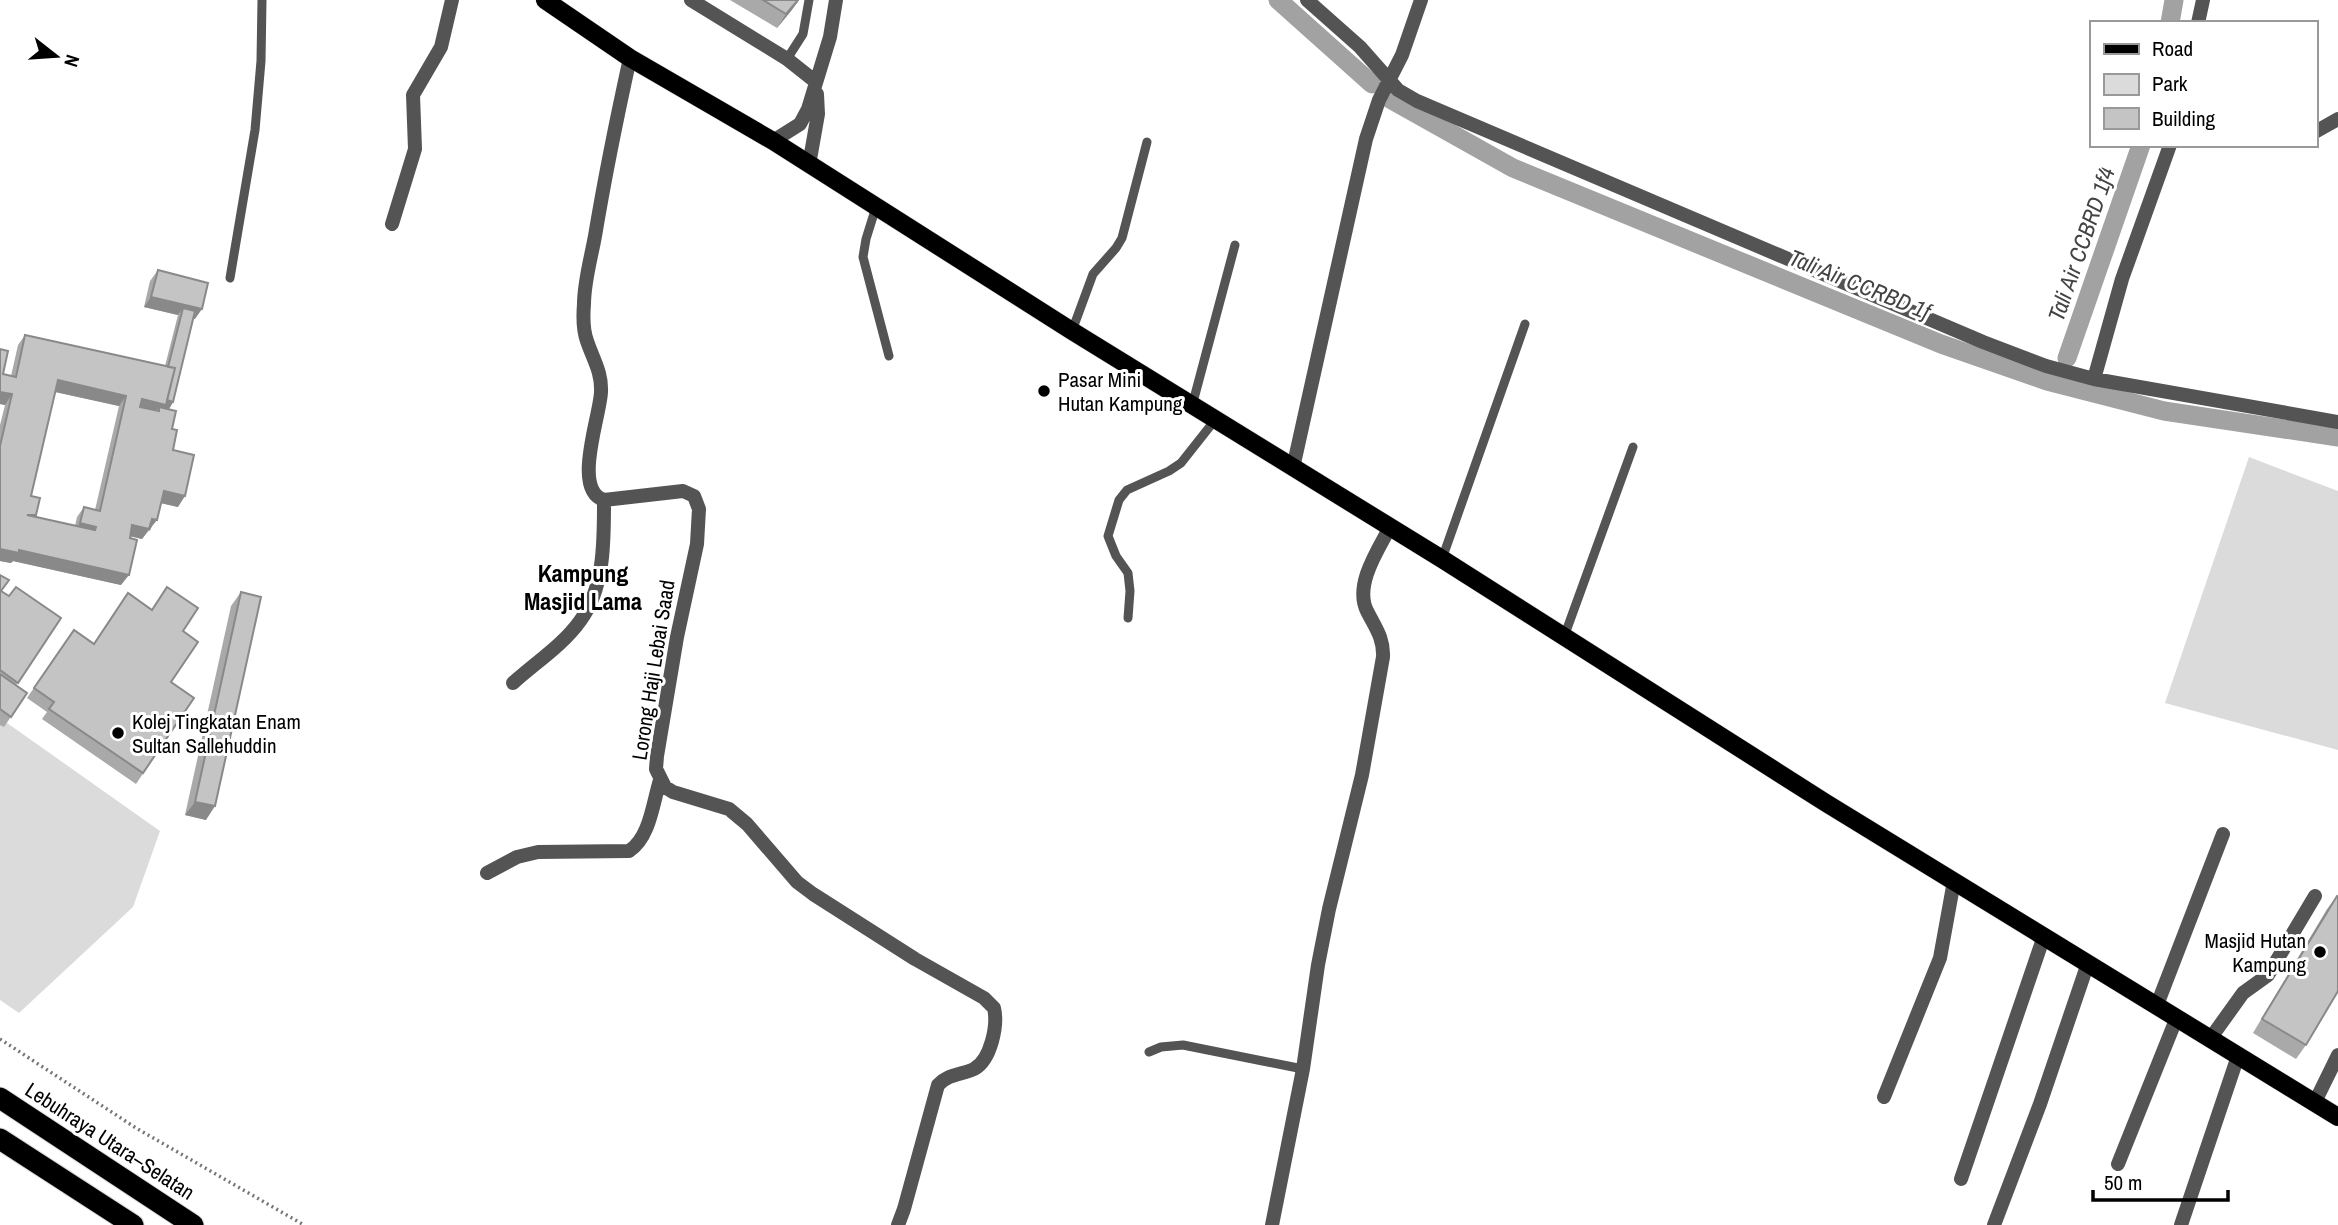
<svg xmlns="http://www.w3.org/2000/svg" width="2338" height="1225" font-family="'Archivo Narrow',sans-serif">
	<style>
		.green { fill: #dbdbdb }
		.lines { fill: none; stroke-linecap: round; stroke-linejoin: round }
		.canal { stroke: #a2a2a2; stroke-width: 19 }
		.primary-casing { stroke: #dbdbdb; stroke-width: 19 }
		.highway-casing { stroke: #dbdbdb; stroke-width: 23 }
		.path { stroke: #767676; stroke-width: 3.5; stroke-dasharray: 2 3.5; stroke-linecap: butt }
		.lane { stroke: #545454; stroke-width: 9 }
		.street { stroke: #545454; stroke-width: 14 }
		.primary { stroke: #000; stroke-width: 18 }
		.highway { stroke: #000; stroke-width: 21 }
		.wall { fill: #a9a9a9; fill-rule: evenodd }
		.shaded-wall { fill: #898989 }
		.building { fill: #c4c4c4; stroke: #898989; stroke-width: 2; fill-rule: evenodd }
		.poi-dot { fill: #000; stroke: #fff; stroke-width: 2.5 }
		.labels { text-anchor: middle; dominant-baseline: central; stroke-width: 6; stroke-linejoin: round; paint-order: stroke }
		.poi-label { font-size: 21px; fill: #000; stroke: #fff; text-anchor: start }
		.street-label { font-size: 21px; fill: #000; stroke: #fff }
		.water-label { font-size: 23px; font-style: italic; fill: #434343; stroke: #fff }
		.quarter-label { font-size: 24px; font-weight: bold; fill: #000; stroke: #fff }
	</style>
	<rect width="100%" height="100%" fill="#fff"/>
	<!-- green -->
	<path class="green" d="M2249 457 2338 491V750L2165 703Z
		M0 718 160 831 133 907 19 1013 0 1000Z"/>
	<g class="lines">
		<!-- canal -->
		<path class="canal" d="M1278 0 1372 84
			M2170 23 2174 0
			M1390 99 1513 168 1941 344 2047 381 2164 411 2338 437
			M2067 358 2141 145"/>
		<!-- primary casing -->
		<g class="primary-casing">
			<path id="primary" d="M545 0 630 58 773 141 1072 331 1442 559 1826 803 2338 1117"/>
		</g>
		<!-- highway casing -->
		<g class="highway-casing">
			<path id="highway" d="M0 1098 193 1225
				M0 1139 133 1225"/>
		</g>
		<!-- path -->
		<path class="path" d="M0 1039 136 1128 304 1225"/>
		<!-- lane -->
		<path class="lane" d="M787 59 803 34 809 0
			M876 207 866 239 863 257 889 356
			M230 278 255 130 261 61 262 0
			M1072 331 1093 274 1116 248 1122 238 1147 142
			M1192 406 1235 245
			M1442 559 1525 324
			M1128 618 1130 591 1128 573 1116 556 1108 536 1119 500 1127 490 1169 471 1181 463 1215 420
			M1564 637 1633 447
			M1149 1052 1161 1047 1183 1045 1303 1069"/>
		<!-- street -->
		<path class="street" d="M691 0 787 59 816 82
			M1307 0 1360 47 1398 90 1417 101 1983 342 2046 366 2094 379 2338 422
			M2198 23 2203 0
			M630 58C617 117 605 176 595 236 591 258 584 282 584 304 583 316 583 330 587 341 593 359 602 372 601 392 600 417 572 490 604 500L683 491 694 496 699 509 697 544 677 637 657 756 656 769 665 787 673 792 729 809 747 824 797 882 813 894 915 959 984 998 994 1008C998 1025 991 1060 974 1069 961 1075 948 1074 938 1085L904 1209 898 1225
			M2315 132 2338 119
			M773 141 800 124 808 109 830 37 836 0
			M809 165 818 114 817 94
			M392 224 415 149 413 95 441 47 452 0
			M2094 379 2122 279 2170 145
			M1293 468 1366 139 1379 100 1402 55 1421 0
			M513 683C535 663 563 645 580 621 605 588 604 539 604 500
			M487 873 517 857 538 852 629 851C650 838 653 802 660 780
			M2157 1005 2223 834
			M2210 1039 2243 993 2268 975 2315 896
			M1884 1097 1940 958 1954 881
			M2315 1102 2338 1055
			M2118 1164 2177 1017
			M1961 1179 2044 936
			M1272 1225 1303 1069 1318 965 1329 909 1362 775 1383 657C1384 638 1375 627 1367 611 1354 585 1378 550 1390 527
			M1994 1225 2040 1104 2088 963
			M2181 1225 2238 1056"/>
		<!-- primary -->
		<use href="#primary" class="primary"/>
		<!-- highway -->
		<use href="#highway" class="highway"/>
	</g>
	<!-- wall -->
	<path class="wall" d="M730 0H799L791 11 777 28Z
		M158 270 195 319H193L173 402 169 409 172 429 178 507 161 503 150 531 148 530 142 539 130 536 121 585 13 561 11 563 0 561V425L5 405 0 404V349L3 374 11 376 18 345 25 335 165 366 178 315 144 307 150 281ZM55 392 119 406 95 510 84 507 77 517 75 526 35 516 36 515 31 496Z
		M0 575 1 591 9 596 61 618 16 685 27 693 4 727 0 725Z
		M241 592 206 820 185 815 231 606Z
		M74 630 94 643 183 631 171 682 194 698 136 784 42 719 47 712 27 698Z
		M2337 896 2306 1045 2296 1059 2253 1033 2327 909Z"/>
	<!-- shaded-wall -->
	<path class="shaded-wall" d="M799 0 791 11 777 28 786 14Z
		M151 297 202 309 195 319 181 316 183 308 178 315 144 307Z
		M58 380 126 396 119 406 51 391Z
		M0 392 12 394 5 405 0 404Z
		M142 399 166 400 173 402 169 409 159 411V407L154 414 135 410Z
		M164 491 185 496 178 507 156 502Z
		M152 519 157 520 142 539 125 535 132 525Z
		M80 523 96 527 89 537 73 534Z
		M0 549 19 550 129 575 121 585 13 561 11 563 0 561Z
		M195 802 215 806 206 820 185 815Z"/>
	<!-- building -->
	<path class="building" d="M763 0H798L786 14Z
		M158 270 208 283 202 309 151 297Z
		M183 308 195 311 173 402 167 400 175 368 168 367Z
		M25 335 175 368 166 405 142 399 140 407 159 411V407L176 411 172 429 177 430 173 450 194 455 185 496 164 491 157 520 152 519 149 529 132 525 130 538 137 540 129 575 19 550V553L0 549V446L12 394 0 392V349L8 351 3 374 16 377ZM58 380 126 396 100 511 84 507 80 523 96 527 95 530 27 515H36L40 498 31 496Z
		M0 575 9 580 1 591 9 596 16 587 61 618 18 683 0 670Z
		M167 587 198 608 183 631 198 642 171 682 194 698 143 773 49 709 54 702 34 688 74 630 94 644 128 593 152 610Z
		M241 592 261 597 215 806 195 802Z
		M0 674 27 693 11 717 0 709Z
		M2337 896 2338 897V991L2306 1045 2262 1019Z"/>
	<!-- markers -->
	<g class="poi-dot">
		<circle cx="1044" cy="391" r="7"/>
		<circle cx="118" cy="733" r="7"/>
		<circle cx="2320" cy="952" r="7"/>
	</g>
	<g class="labels">
		<!-- poi labels -->
		<g class="poi-label">
			<text x="1058" y="379">Pasar Mini<tspan x="1058" dy="24">Hutan Kampung</tspan></text>
			<text x="132" y="721">Kolej Tingkatan Enam<tspan x="132" dy="24">Sultan Sallehuddin</tspan></text>
			<text x="2306" y="940" text-anchor="end">Masjid Hutan<tspan x="2306" dy="24">Kampung</tspan></text>
		</g>
		<!-- street labels -->
		<g class="street-label">
			<text transform="translate(653 670) rotate(-81)">Lorong Haji Lebai Saad</text>
			<text transform="translate(110 1141) rotate(33)">Lebuhraya Utara–Selatan</text>
		</g>
		<!-- water labels -->
		<g class="water-label">
			<text transform="translate(2081 244) rotate(-71)">Tali Air CCBRD 1f4</text>
			<text transform="translate(1860 284) rotate(22)">Tali Air CCRBD 1f</text>
		</g>
		<!-- quarter labels -->
		<g class="quarter-label">
			<text x="583" y="573">Kampung<tspan x="583" dy="28">Masjid Lama</tspan></text>
		</g>
	</g>
	<!-- legend -->
	<rect x="2090" y="21" width="228" height="126" fill="#ffffff" stroke="#999999" stroke-width="2"/>
	<rect x="2104" y="44" width="35" height="10" fill="#000000" stroke="#999999" stroke-width="2"/>
	<text x="2152" y="56" font-size="21" fill="#000000">Road</text>
	<rect x="2104" y="74" width="35" height="21" fill="#dbdbdb" stroke="#999999" stroke-width="2"/>
	<text x="2152" y="91" font-size="21" fill="#000000">Park</text>
	<rect x="2104" y="108" width="35" height="21" fill="#c4c4c4" stroke="#999999" stroke-width="2"/>
	<text x="2152" y="126" font-size="21" fill="#000000">Building</text>
	<!-- north arrow -->
	<g transform="translate(56 56) rotate(107)" stroke="#ffffff" stroke-width="5" paint-order="stroke">
	<path d="M0-5L12 26L0 18L-12 26Z" fill="#000000"/>
	<text y="-10" font-size="19" font-weight="bold" text-anchor="middle" fill="#000000">N</text>
	</g>
	<!-- scale -->
	<path d="M2093 1190v10h135v-10" fill="none" stroke="#000000" stroke-width="3.5"/>
	<text x="2104" y="1190" font-size="21" fill="#000000" stroke="#ffffff" stroke-width="5" paint-order="stroke">50 m</text>
</svg>
